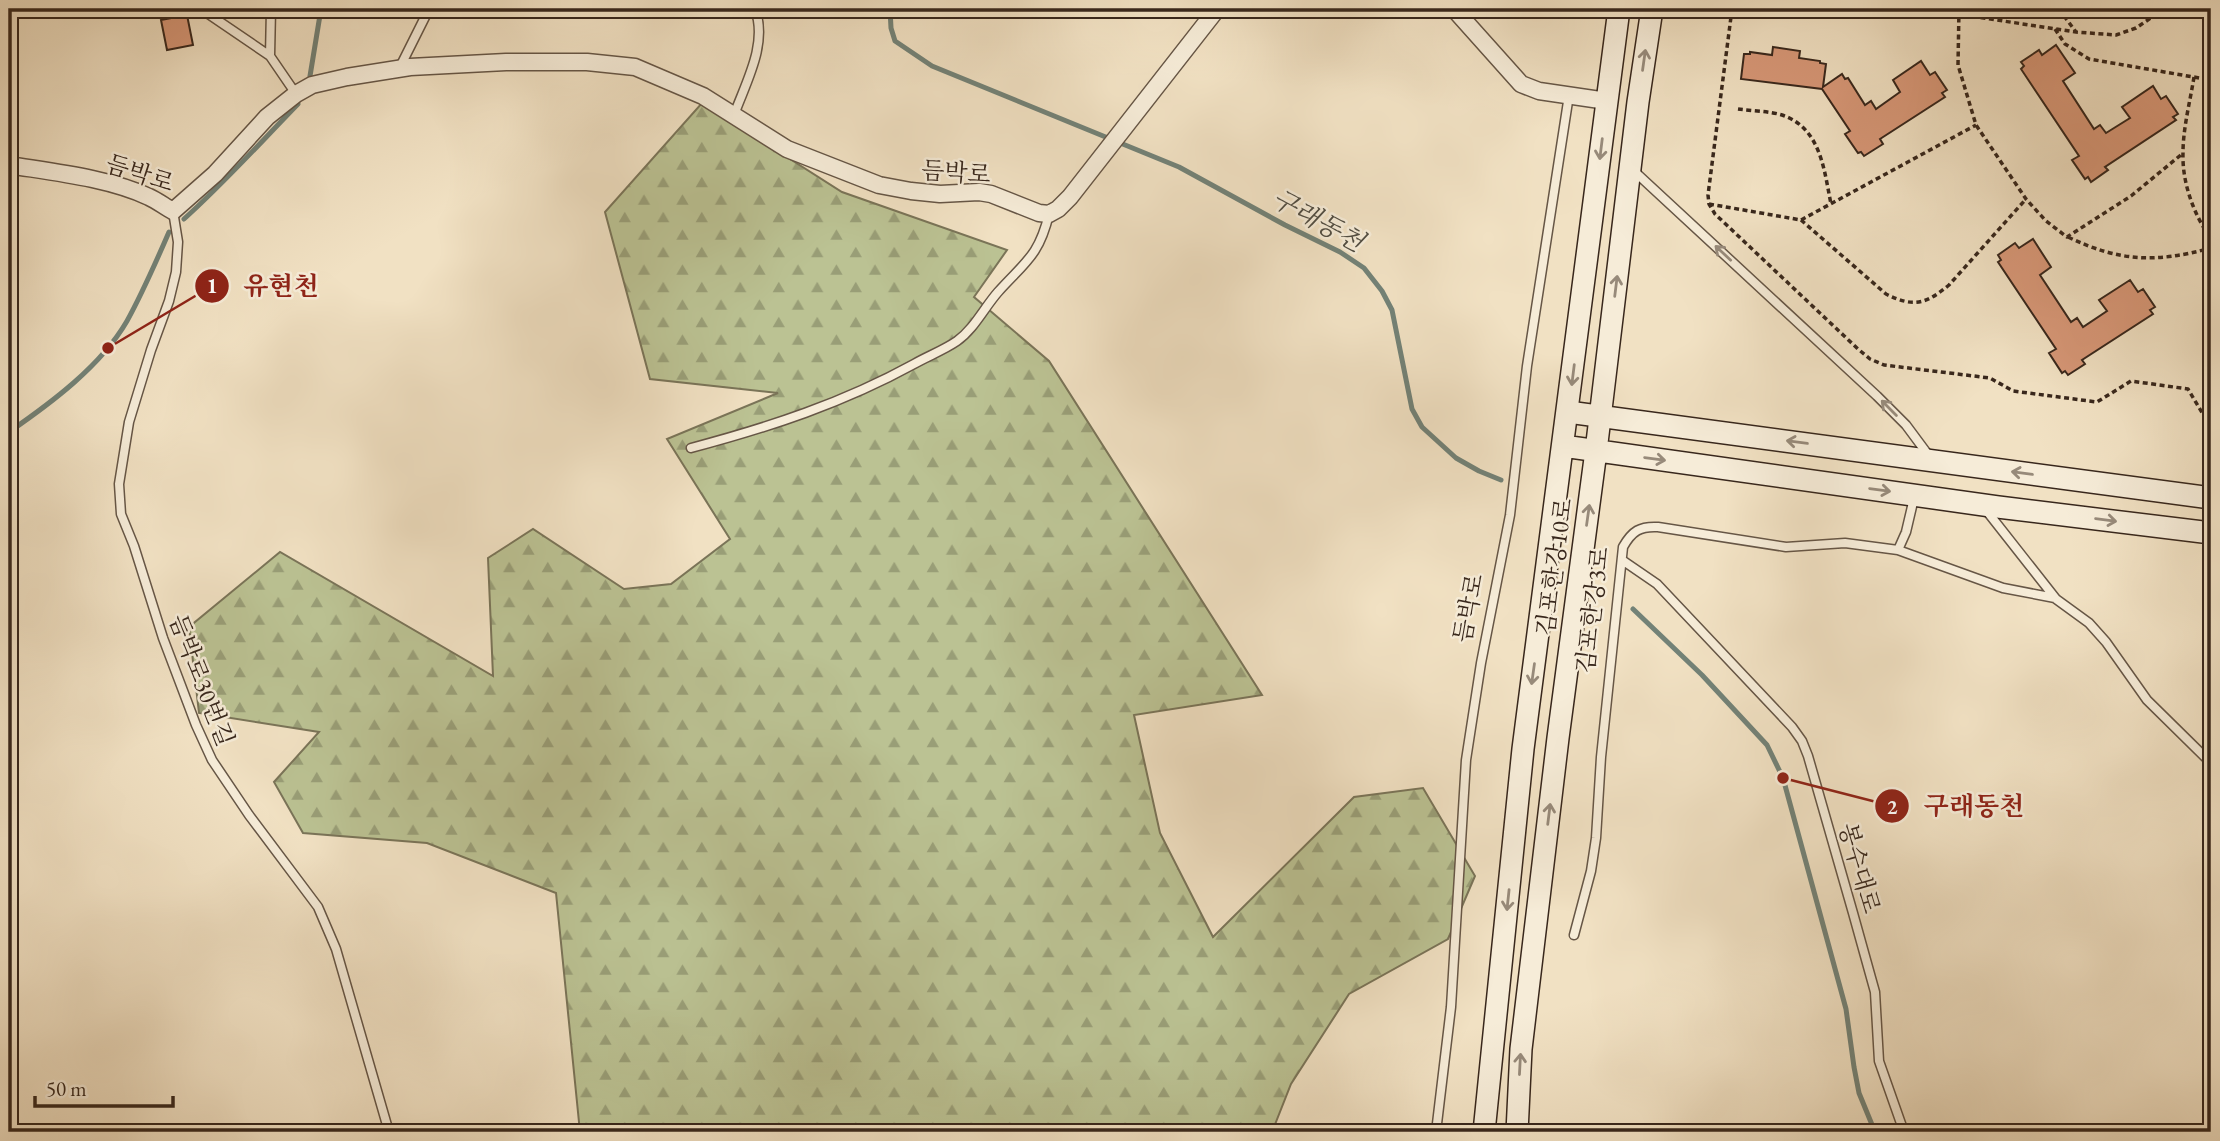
<svg xmlns="http://www.w3.org/2000/svg" width="2220" height="1141" font-family="'EB Garamond','Noto Serif KR',serif">
	<style>
		.forest { fill: url(#forest-firs); stroke: #7a7458; stroke-width: 2 }
		.lines { fill: none; stroke-linecap: round; stroke-linejoin: round }
		.stream { stroke: #738277; stroke-width: 5 }
		.building { fill: #d79777; stroke: #38271c; stroke-width: 2 }
		.lane-casing { stroke: #665646; stroke-width: 11 }
		.street-casing { stroke: #665646; stroke-width: 19 }
		.secondary-casing { stroke: #38271c; stroke-width: 24 }
		.path { stroke: #38271c; stroke-width: 3.5; stroke-dasharray: 5 3.5; stroke-linecap: butt }
		.lane { stroke: #f6ecd8; stroke-width: 8 }
		.street { stroke: #f6ecd8; stroke-width: 16 }
		.secondary { stroke: #f6ecd8; stroke-width: 21 }
		.oneway { stroke: #978a7a }
		.labels { text-anchor: middle; dominant-baseline: central; stroke-width: 5; stroke-linejoin: round; paint-order: stroke }
		.street-label { font-size: 24px; fill: #38271c; stroke: #f6ecd8 }
		.water-label { font-size: 26px; font-style: italic; fill: #514d42; stroke: #f6ecd8 }
		.leader { fill: none; stroke: #8f2418; stroke-width: 2.5 }
		.callout-dot { fill: #8f2418; stroke: #f6ecd8; stroke-width: 2.5 }
		.mark-label { font-size: 21px; text-anchor: middle; font-weight: bold; fill: #fff }
		.callout-label { font-size: 26px; text-anchor: middle; font-weight: bold; fill: #8f2418; stroke: #f6ecd8; stroke-width: 5; stroke-linejoin: round; paint-order: stroke }
	</style>
	<defs>
		<pattern id="forest-firs" width="22" height="20" patternUnits="userSpaceOnUse" patternTransform="scale(1.75)"><rect width="22" height="20" fill="#bbc293"/><path d="M5 1l3.5 6h-7zM16 11l3.5 6h-7z" fill="#999e77"/></pattern>
	</defs>
	<rect width="100%" height="100%" fill="#f1e1c3"/>
	<filter id="stains"><feTurbulence type="fractalNoise" baseFrequency=".00286" numOctaves="4"/><feColorMatrix values="0 0 0 0 .2 0 0 0 0 .09 0 0 0 0 .02 0 0 0 .5 -.17"/></filter>
	<radialGradient id="worn" r=".72"><stop offset=".6" stop-color="#630" stop-opacity="0"/><stop offset="1" stop-color="#630" stop-opacity=".3"/></radialGradient>
	<!-- forest -->
	<path class="forest" d="M702 103 842 192 1007 250 974 297 1049 361 1262 695 1134 715 1160 833 1213 937 1354 797 1423 788 1475 876 1448 939 1349 994 1291 1084 1272 1132H580L556 893 427 843 303 833 274 782 319 732 199 713 189 627 280 552 493 676 488 558 533 529 624 589 671 584 730 539 667 439 778 393 650 379 605 212Z"/>
	<g class="lines">
		<!-- stream -->
		<path class="stream" d="M890 9 891 28 895 41 932 66 1179 167 1285 225 1340 252 1364 268 1382 291 1392 310 1412 409 1422 427 1456 458 1479 471 1501 480
			M310 76 321 9
			M184 219C224 183 260 143 298 104
			M9 432C51 403 101 366 127 321 143 292 156 262 169 232
			M1633 609 1702 675 1767 745 1783 778 1846 1009 1854 1067 1859 1093 1875 1132"/>
	</g>
	<!-- building -->
	<path class="building" d="M187 15 193 45 167 50 161 20Z
		M2056 45 2075 73 2063 81 2094 129 2100 125 2106 133 2130 118 2122 107 2153 86 2161 99 2166 96 2178 114 2173 117 2176 120 2105 167 2108 170 2091 182 2088 177 2085 179 2072 160 2079 156 2021 69 2024 66 2021 62 2039 50 2042 55Z
		M1773 47 1800 51 1799 58 1820 61V63L1826 64 1823 87 1842 74 1845 79 1848 78 1865 105 1871 101 1876 109 1900 92 1893 80 1921 61 1930 75 1935 72 1947 90 1942 93 1945 97 1880 139 1883 144 1864 156 1861 152 1858 153 1845 134 1850 131 1822 89 1741 79 1744 54H1750V52L1772 55Z
		M2033 239 2051 267 2040 275 2071 322 2077 318 2083 327 2107 311 2099 300 2130 280 2138 292 2143 289 2155 307 2150 310 2153 314 2082 360 2085 364 2068 375 2065 371 2062 373 2049 353 2056 349 1998 262 2001 260 1998 255 2015 243 2019 248Z"/>
	<g class="lines">
		<!-- lane casing -->
		<g class="lane-casing">
			<path id="lane" d="M201 9 270 56
				M271 9 270 56 296 94
				M399 69 429 9
				M734 115C746 82 768 44 755 9
				M1634 171 1877 396 1906 425 1929 456
				M173 211 178 242 176 272 169 301 151 350 129 422 119 484 121 514 134 546 163 638 196 725 212 760 249 815 318 907 336 949 389 1132
				M691 448C770 427 843 403 914 364 928 356 944 350 957 341 974 329 984 308 998 292 1025 262 1039 256 1049 214
				M1986 510 2056 599 2089 623 2106 642 2147 700 2211 763
				M1898 550 2003 588 2055 598
				M1622 560 1657 584 1792 727 1802 741 1808 756 1853 913 1875 992 1879 1061 1904 1132
				M1574 935 1591 871 1596 838 1601 757 1623 547C1632 531 1640 526 1658 527L1786 547 1845 543 1898 550 1906 532 1914 498
				M1436 1132 1451 1007 1466 760 1481 663 1510 515 1527 366 1569 95"/>
		</g>
		<!-- street casing -->
		<g class="street-casing">
			<path id="street" d="M1454 9 1521 84 1539 91 1607 101
				M9 165C52 172 109 178 149 197 158 201 165 207 173 211L215 174 267 117 296 94 312 85 347 77 410 67 506 62H587L635 67 703 96 787 149 879 185 911 191 940 194 979 192 991 194 1039 213 1049 214 1058 209 1070 197 1217 9"/>
		</g>
		<!-- secondary casing -->
		<g class="secondary-casing">
			<path id="secondary" d="M1568 412 2211 498
				M1563 446 1998 507 2211 533
				M1484 1132 1523 749 1619 9
				M1517 1132 1521 1049 1558 738 1596 451 1638 102 1652 9"/>
		</g>
		<!-- path -->
		<path class="path" d="M1732 9 1708 195 1709 204 1715 214 1858 349 1870 359 1884 365 1990 378 2013 391 2097 402 2131 381 2188 389 2204 416 2211 417
			M1896 9 1957 14 2076 32 2116 35 2136 28 2164 9
			M1959 9 1958 65 1976 125 2026 199 2046 221 2067 237 2131 196 2182 154
			M2059 9 2076 32
			M2055 29 2065 44 2089 59 2211 80
			M2194 77C2190 102 2183 128 2183 153 2182 183 2194 215 2211 239
			M1738 109C1752 111 1769 111 1782 115 1821 128 1824 170 1831 204
			M1709 204 1801 220 1976 125
			M1801 220 1886 294C1914 308 1926 304 1949 285L2026 199
			M2068 237C2120 262 2156 263 2211 248"/>
		<!-- lane -->
		<use href="#lane" class="lane"/>
		<!-- street -->
		<use href="#street" class="street"/>
		<!-- secondary -->
		<use href="#secondary" class="secondary"/>
	</g>
	<!-- one-way arrows -->
	<defs><path id="oneway-shaft" d="M-6 0H5M1.5-3L5.5 0L1.5 3" fill="none" stroke-width="1.6" stroke-linecap="round" stroke-linejoin="round" transform="scale(1.75)"/></defs>
	<g class="oneway">
		<use href="#oneway-shaft" transform="translate(1644 60) rotate(-82)"/>
		<use href="#oneway-shaft" transform="translate(1601 149) rotate(97)"/>
		<use href="#oneway-shaft" transform="translate(1723 253) rotate(-137)"/>
		<use href="#oneway-shaft" transform="translate(1616 286) rotate(-83)"/>
		<use href="#oneway-shaft" transform="translate(1573 375) rotate(97)"/>
		<use href="#oneway-shaft" transform="translate(1889 408) rotate(-135)"/>
		<use href="#oneway-shaft" transform="translate(1797 442) rotate(-172)"/>
		<use href="#oneway-shaft" transform="translate(1655 459) rotate(8)"/>
		<use href="#oneway-shaft" transform="translate(2022 473) rotate(-172)"/>
		<use href="#oneway-shaft" transform="translate(1880 490) rotate(8)"/>
		<use href="#oneway-shaft" transform="translate(1588 515) rotate(-82)"/>
		<use href="#oneway-shaft" transform="translate(2106 520) rotate(7)"/>
		<use href="#oneway-shaft" transform="translate(1533 674) rotate(98)"/>
		<use href="#oneway-shaft" transform="translate(1549 814) rotate(-83)"/>
		<use href="#oneway-shaft" transform="translate(1508 900) rotate(96)"/>
		<use href="#oneway-shaft" transform="translate(1520 1064) rotate(-87)"/>
	</g>
	<g class="labels">
		<!-- street labels -->
		<g class="street-label">
			<text transform="translate(956 172) rotate(4)">듬박로</text>
			<text transform="translate(140 173) rotate(18)">듬박로</text>
			<text transform="translate(1554 567) rotate(-82)">김포한강10로</text>
			<text transform="translate(1468 608) rotate(-79)">듬박로</text>
			<text transform="translate(1592 610) rotate(-83)">김포한강3로</text>
			<text transform="translate(202 680) rotate(69)">듬박로30번길</text>
			<text transform="translate(1860 868) rotate(74)">봉수대로</text>
		</g>
		<!-- water labels -->
		<g class="water-label">
			<text transform="translate(1318 220) rotate(29)">구래동천</text>
		</g>
	</g>
	<!-- callouts -->
	<path class="leader" d="M108 348L212 286M1783 778L1892 806"/>
	<g class="callout-dot">
		<circle cx="108" cy="348" r="7"/>
		<circle cx="1783" cy="778" r="7"/>
		<circle cx="212" cy="286" r="18"/>
		<circle cx="1892" cy="806" r="18"/>
	</g>
	<g class="mark-label">
		<text x="212" y="293">1</text>
		<text x="1892" y="814">2</text>
	</g>
	<g class="callout-label">
		<text x="281" y="295">유현천</text>
		<text x="1974" y="815">구래동천</text>
	</g>
	<!-- margin -->
	<rect width="2220" height="1141" fill="none" stroke="#f1e1c3" stroke-width="35"/>
	<rect x="10" y="10" width="2199" height="1120" fill="none" stroke="#38271c" stroke-width="3.5"/>
	<rect x="18" y="18" width="2185" height="1106" fill="none" stroke="#38271c" stroke-width="2"/>
	<!-- scale -->
	<path d="M35 1096v10h138v-10" fill="none" stroke="#38271c" stroke-width="3.5"/>
	<text x="46" y="1096" font-size="21" fill="#38271c" stroke="#f6ecd8" stroke-width="5" paint-order="stroke">50 m</text>
	<rect width="100%" height="100%" filter="url(#stains)"/>
	<rect width="100%" height="100%" fill="url(#worn)"/>
</svg>
